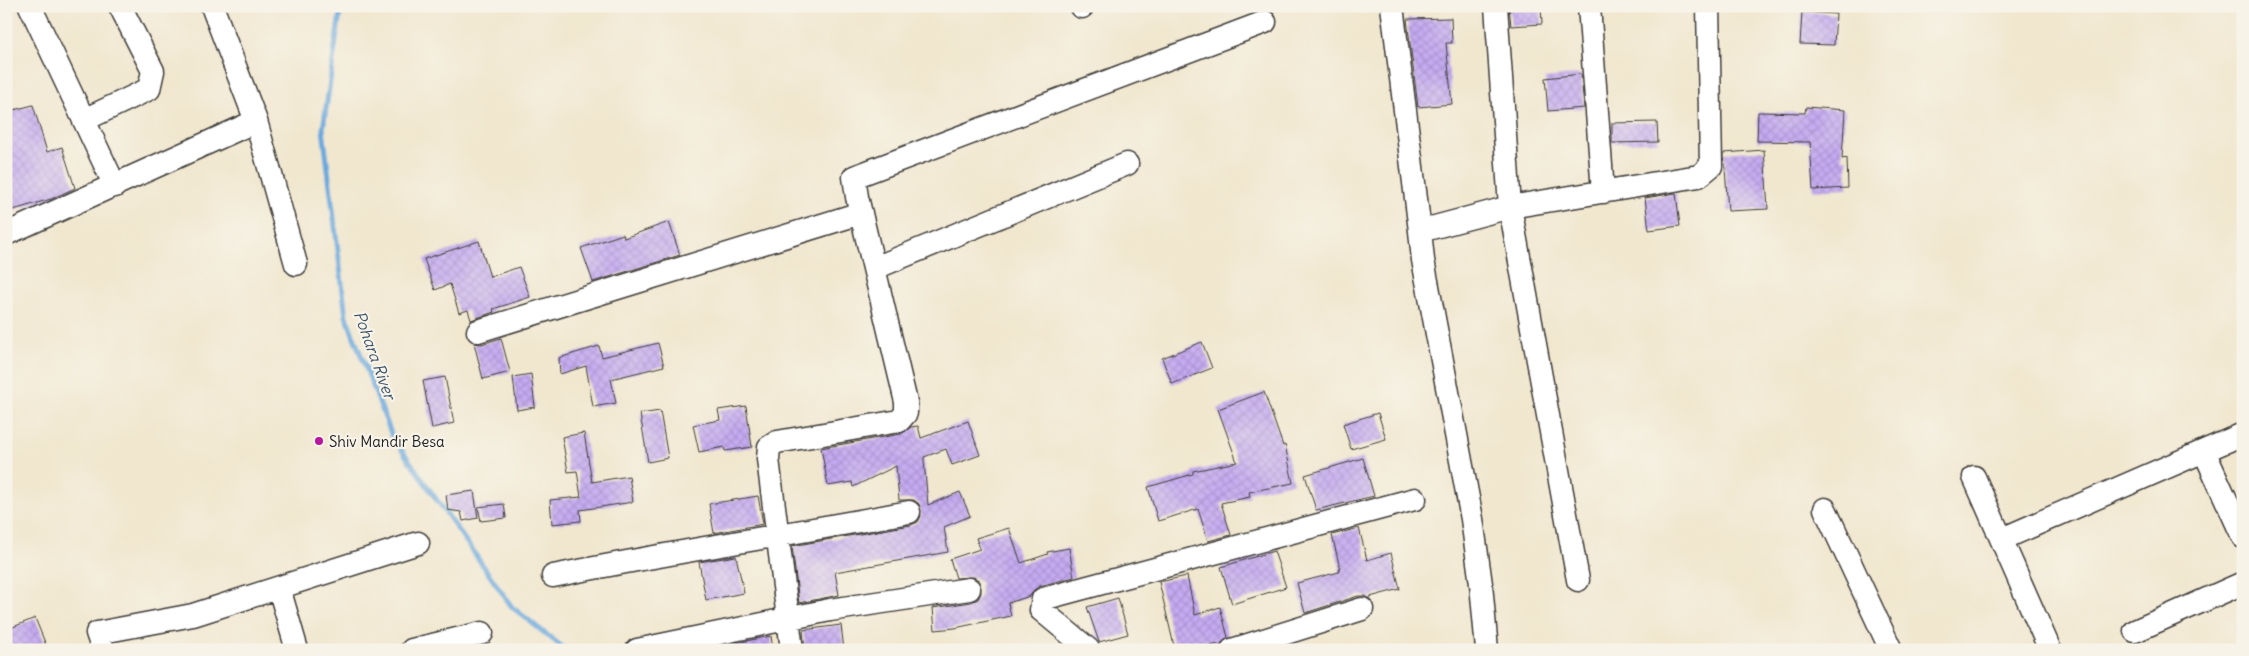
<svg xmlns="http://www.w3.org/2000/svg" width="2249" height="656" font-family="Delius,sans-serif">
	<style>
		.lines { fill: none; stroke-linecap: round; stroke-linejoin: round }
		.stream { stroke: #6ba9dd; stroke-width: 5 }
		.building { fill: url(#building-cross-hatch) }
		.minor-casing { stroke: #3c3a37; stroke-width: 25 }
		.minor { stroke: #fff; stroke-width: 22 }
		.poi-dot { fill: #b5179e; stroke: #f7f3e8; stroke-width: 2 }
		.labels { text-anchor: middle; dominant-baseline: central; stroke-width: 4.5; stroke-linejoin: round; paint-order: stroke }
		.poi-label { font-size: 15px; fill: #1c1c1c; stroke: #f7f3e8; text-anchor: start }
		.water-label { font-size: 16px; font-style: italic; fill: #3c5469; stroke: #f7f3e8 }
	</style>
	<defs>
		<pattern id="building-cross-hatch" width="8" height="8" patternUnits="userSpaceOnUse" patternTransform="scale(1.25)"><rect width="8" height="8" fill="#c5aaf1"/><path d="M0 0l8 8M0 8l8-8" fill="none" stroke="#a992ce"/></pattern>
	</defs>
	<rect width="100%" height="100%" fill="#f7f3e8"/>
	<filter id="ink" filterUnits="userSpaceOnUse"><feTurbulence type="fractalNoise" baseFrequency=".02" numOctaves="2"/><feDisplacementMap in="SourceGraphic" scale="10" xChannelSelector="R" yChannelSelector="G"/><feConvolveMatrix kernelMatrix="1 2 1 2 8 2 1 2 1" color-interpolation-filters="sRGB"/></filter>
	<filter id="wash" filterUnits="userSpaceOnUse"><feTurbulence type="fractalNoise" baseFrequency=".0096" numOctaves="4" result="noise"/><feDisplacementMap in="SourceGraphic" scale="20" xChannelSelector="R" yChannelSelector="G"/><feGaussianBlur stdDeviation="1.12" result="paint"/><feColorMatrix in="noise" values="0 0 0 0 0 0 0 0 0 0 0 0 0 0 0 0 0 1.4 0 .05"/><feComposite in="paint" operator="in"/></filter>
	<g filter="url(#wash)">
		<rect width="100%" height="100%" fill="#f1e7cf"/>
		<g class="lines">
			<!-- stream -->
			<path class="stream" d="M341 6 323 129 346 316 392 436 512 607 566 650"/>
		</g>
		<g id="blocks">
			<!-- building -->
			<path class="building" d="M1509 6H1541L1542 24 1511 26Z
				M1802 12 1836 14 1834 45 1800 44Z
				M1451 18 1452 43H1446L1452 104 1418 107 1407 19Z
				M1581 74 1584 108 1548 111 1545 78Z
				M33 105 47 152 62 147 75 188 51 199 6 212V112Z
				M1806 107 1845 110 1842 159 1847 158 1848 188 1813 190 1810 142 1757 141 1758 112 1805 113Z
				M1657 122 1658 142 1612 143V123Z
				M1764 150 1768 209 1728 211 1724 153Z
				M1676 193 1680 226 1649 230 1645 198Z
				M669 222 680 255 593 282 581 248 623 234 624 238Z
				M479 241 490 277 519 267 530 297 493 309 494 312 471 320 468 310 459 313 450 284 435 290 424 259Z
				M501 338 510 372 483 379 474 343 482 344Z
				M1202 342 1212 368 1172 384 1162 358Z
				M658 343 664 366 611 379 616 403 593 407 586 366 560 374 559 358 599 346 602 357Z
				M531 374 535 407 517 410 513 377Z
				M445 377 454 423 432 428 423 381Z
				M1264 392 1283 446 1285 445 1293 483 1249 492 1250 497 1221 503 1231 535 1208 541 1198 509 1158 521 1148 487 1193 474V471L1237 462 1218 409Z
				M746 406 752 447 725 451 724 447 699 452 693 425 720 420 718 410Z
				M660 411 668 458 648 462 640 414Z
				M1378 413 1386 439 1351 449 1343 424Z
				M968 421 980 455 952 465 946 449 924 457V461L928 505 960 492 970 516 944 527 948 552 835 572 839 595 799 603 792 546 911 525 918 522 921 516 919 504 914 500H899L896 466 853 487 852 482 828 486 821 448 901 434 911 427 918 426 921 438Z
				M584 433 592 482 629 476 633 502 580 510 581 521 552 524 550 500 581 497 577 471 568 472 562 437Z
				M1363 458 1374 496 1316 510 1305 475Z
				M474 491 478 518 463 521 461 512 448 510 446 495Z
				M758 496 763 524 714 533 709 504Z
				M504 504 506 518 481 521 478 507Z
				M1009 528 1021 563 1048 554 1047 552 1069 548 1074 577 1040 586 1034 590 1030 596 1008 603 1011 616 955 628 935 630 933 608 971 602 978 599 981 593 980 581 974 577 956 578 950 559 980 549 976 538Z
				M1359 528 1367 560 1391 553 1400 589 1370 597 1371 600 1365 596H1358L1305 613 1297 583 1339 572 1340 568 1332 535Z
				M1274 551 1286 587 1232 604 1221 567Z
				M736 556 744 593 706 600 699 562Z
				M1187 576 1195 615 1220 607 1228 637 1222 643 1196 650H1175L1159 582Z
				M1118 598 1128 634 1099 642 1087 607Z
				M35 618 46 645 34 650H6V630Z
				M841 625 844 650H805L803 630Z
				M771 636 773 650H722V646Z"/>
		</g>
	</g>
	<g filter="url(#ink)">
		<use href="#blocks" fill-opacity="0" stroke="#3c3a37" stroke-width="1"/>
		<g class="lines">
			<!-- minor casing -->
			<g class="minor-casing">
				<path id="minor" d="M30 6 115 186
					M212 6 256 121 296 264
					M1082 6V7
					M1392 6 1420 231
					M1589 6 1603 192
					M84 120 149 89 153 71 120 6
					M6 234 256 121
					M875 268 1127 164
					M478 331 861 213
					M2204 451 2243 537
					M1974 477 2050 650
					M1825 509 1891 650
					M2002 539 2243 434
					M553 576C672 552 791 534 909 512
					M1578 580 1510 207 1699 176 1711 166 1708 6
					M279 588 297 650
					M2135 631 2243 583
					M1088 649 1041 610 1043 599 1415 499
					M103 650 97 633 193 615 418 543
					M412 650 482 633
					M637 650 830 610 969 589
					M792 650 768 459 769 447 777 442 899 421 906 413V402L857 197 854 177 1265 22
					M1232 650 1362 609
					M1487 650 1481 584 1472 519 1423 260 1420 231 1510 207 1496 6"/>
			</g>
			<!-- minor -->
			<use href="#minor" class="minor"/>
		</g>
	</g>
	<!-- markers -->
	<circle class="poi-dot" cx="319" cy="441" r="5"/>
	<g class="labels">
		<!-- poi labels -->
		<g class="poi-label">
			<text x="329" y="441">Shiv Mandir Besa</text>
		</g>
		<!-- water labels -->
		<g class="water-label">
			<text transform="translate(375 355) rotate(70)">Pohara River</text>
		</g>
	</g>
	<!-- margin -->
	<rect width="2249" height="656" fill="none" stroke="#f7f3e8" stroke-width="25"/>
</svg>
